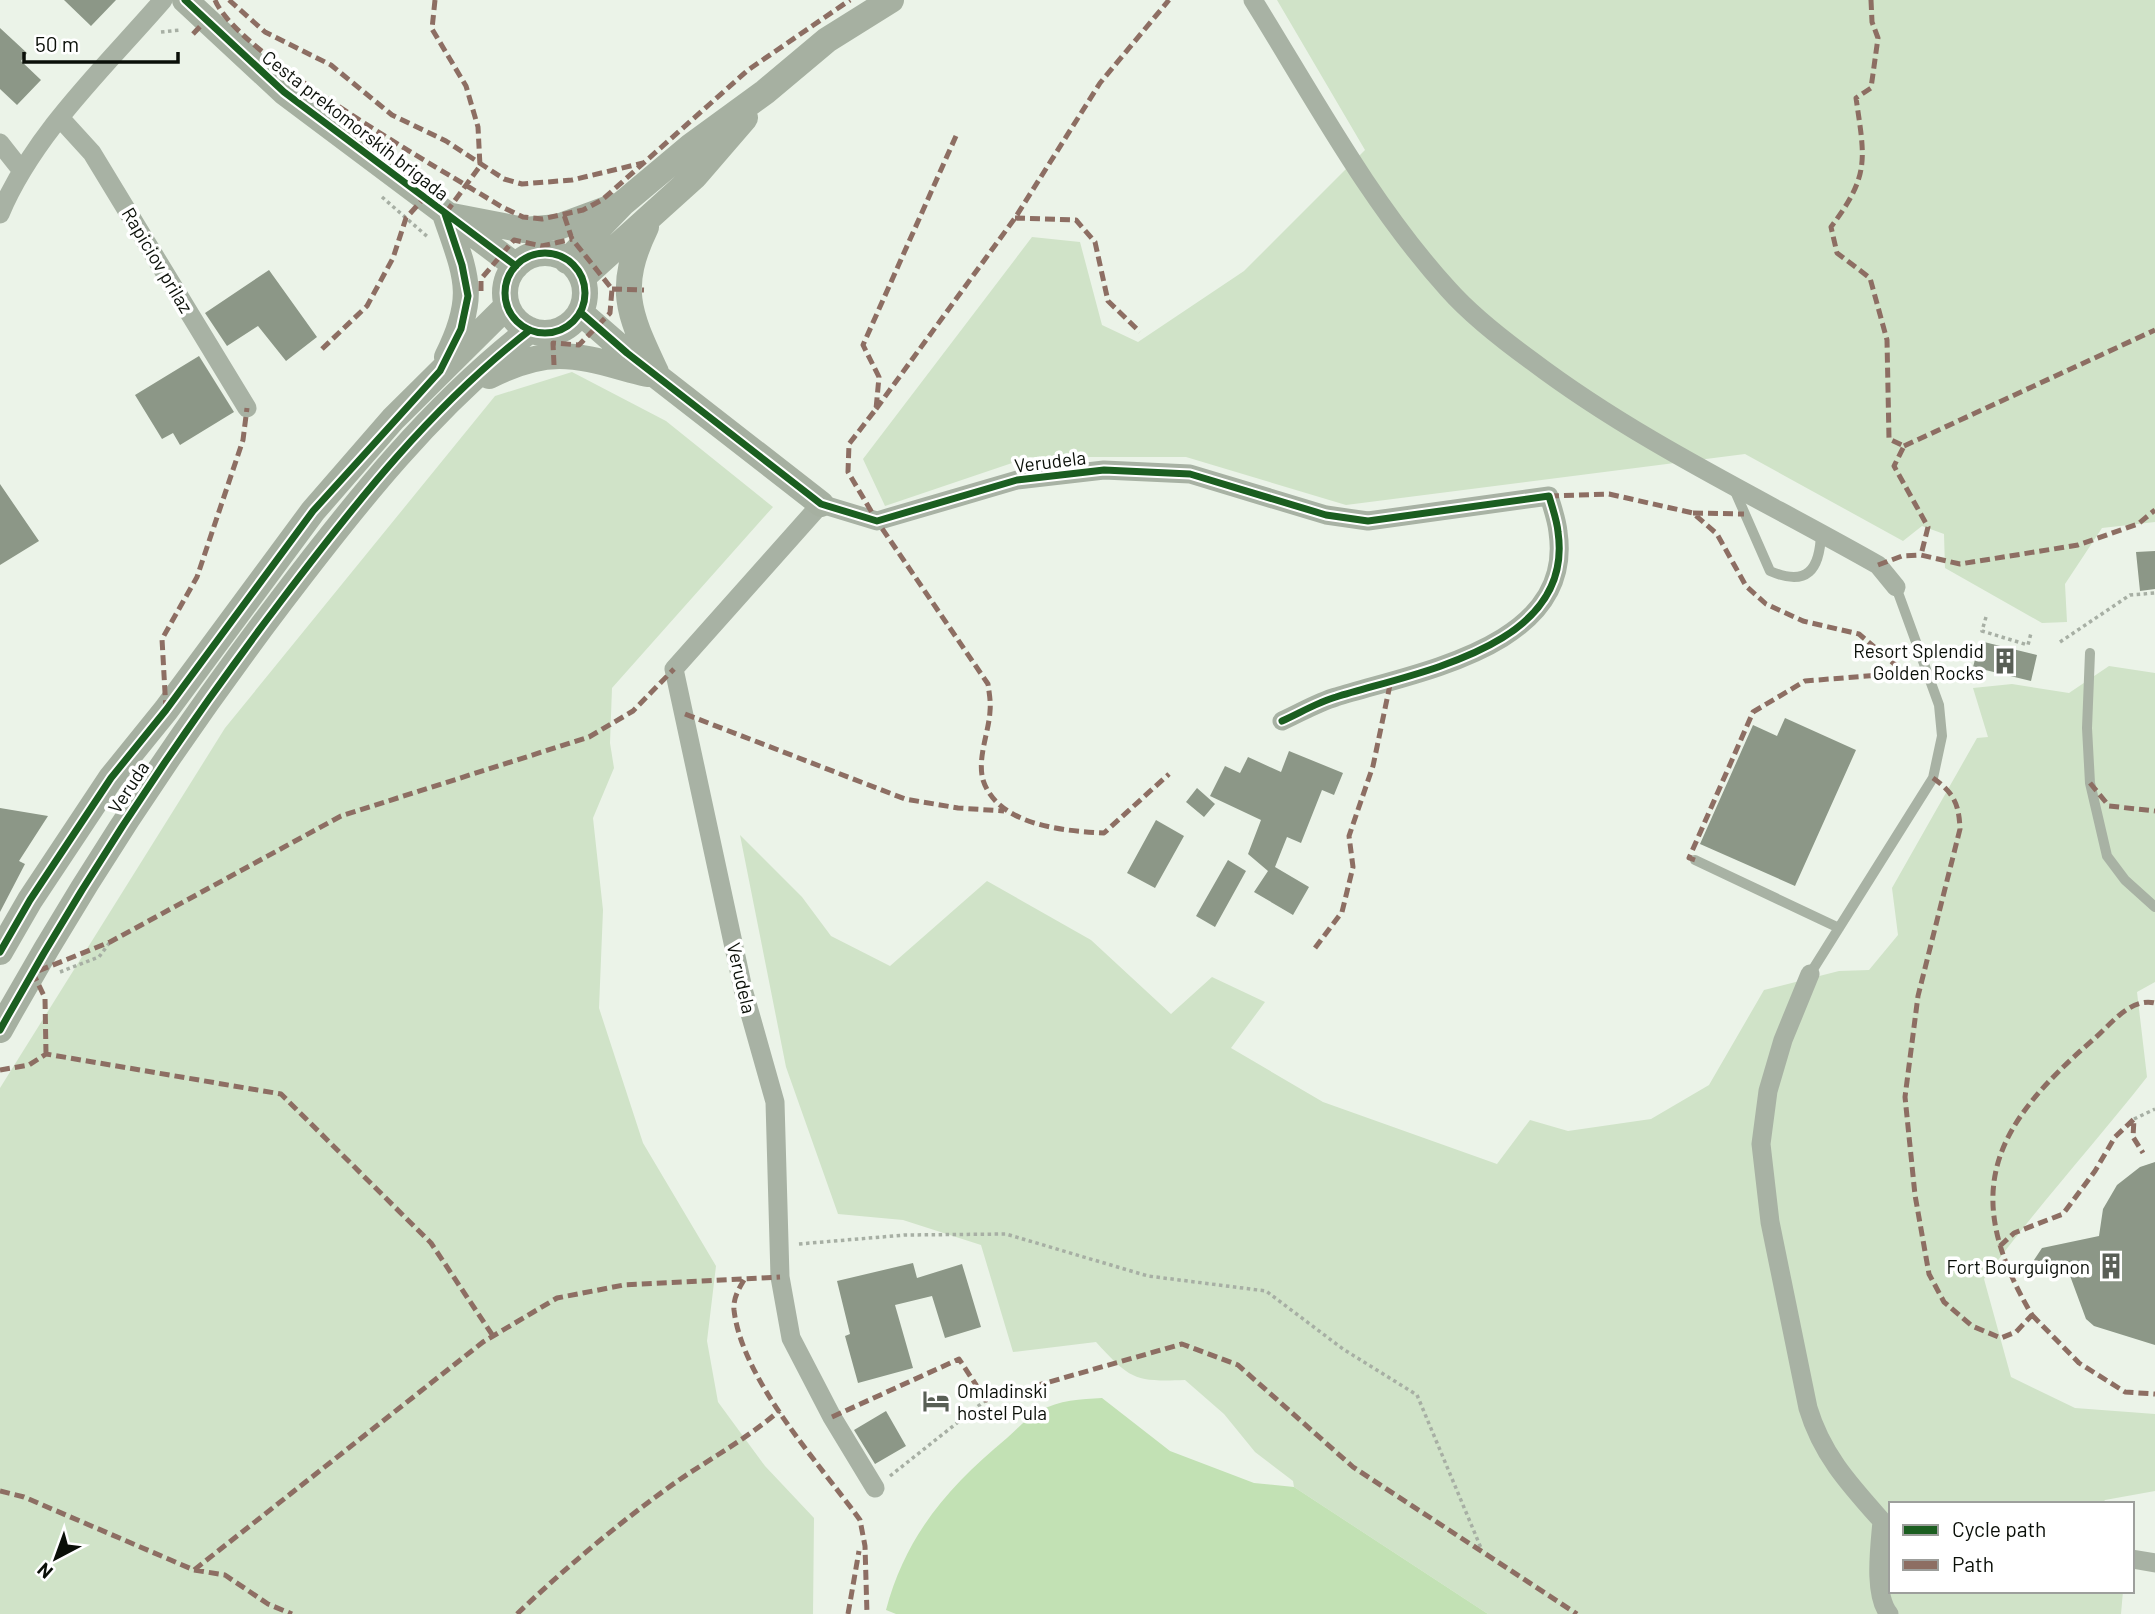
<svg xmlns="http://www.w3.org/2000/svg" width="2155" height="1614" font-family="Barlow,sans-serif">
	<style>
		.green { fill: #d0e3c8 }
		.water { fill: #c2e1b4 }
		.building { fill: #8c9787 }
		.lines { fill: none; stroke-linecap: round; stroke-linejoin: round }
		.path { stroke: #a7afa4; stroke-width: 3.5; stroke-dasharray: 3.5 3.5; stroke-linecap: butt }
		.lane { stroke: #a8b2a4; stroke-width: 10 }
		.street { stroke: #a8b2a4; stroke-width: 19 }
		.secondary { stroke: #a6b0a1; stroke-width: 26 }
		.quiet { stroke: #8d6e63; stroke-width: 5; stroke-dasharray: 10 5; stroke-linecap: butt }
		.cycleway-casing { stroke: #fff; stroke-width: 11 }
		.cycleway { stroke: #1b5e20; stroke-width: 7 }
		.labels { text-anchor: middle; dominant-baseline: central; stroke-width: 7; stroke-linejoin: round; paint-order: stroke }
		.street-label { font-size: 19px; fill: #0a0f08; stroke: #fff }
		.poi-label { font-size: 19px; fill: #0a0f08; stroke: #fff; text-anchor: end }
	</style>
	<rect width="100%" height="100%" fill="#ebf3e8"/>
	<!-- green -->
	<path class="green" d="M1277 0H2155V522L2102 528 2065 584 2067 622 2042 623 1945 568 1944 534 1922 526 1903 541 1745 454 1346 505 1186 457H1030L885 506 863 459 1032 237 1080 242 1102 325 1138 342 1244 271 1365 150Z
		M572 372 666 421 773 507 612 688 610 743 614 768 593 818 603 910 599 1008 643 1143 716 1266 707 1341 718 1402 765 1466 814 1518 813 1614H0V1088L225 728 495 396Z
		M2109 666 2155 673V982L2137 992 2147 1077C2093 1146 2035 1209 1984 1279L2011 1377 2075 1408 2155 1414V1491L2105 1500 2102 1504H1891V1591H2123L2121 1614H1488L1294 1487 1293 1481 1255 1452 1224 1414 1185 1380C1134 1382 1130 1379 1096 1342L1013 1352 981 1245 903 1220 838 1214 786 1067 740 835 802 897 831 936 890 966 987 881 1091 940 1171 1014 1212 977 1265 1002 1231 1048 1323 1102 1497 1164 1530 1120 1568 1131 1651 1119 1709 1085 1764 990 1839 971 1869 970 1898 935 1892 888 1977 738 1988 737 1973 688 2012 684 2069 693Z"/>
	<!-- water -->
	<path class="water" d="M1102 1398 1170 1451 1254 1483 1294 1487 1488 1614H896L886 1610C906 1535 948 1487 1007 1438 1017 1429 1028 1417 1040 1411 1059 1400 1081 1399 1102 1398Z"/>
	<!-- building -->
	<path class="building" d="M64 0H116L91 26Z
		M0 28 27 53 21 61 41 80 17 105 0 89Z
		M269 270 317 337 286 361 258 326 227 346 205 313Z
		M199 356 234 412 180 445 173 433 162 439 135 395Z
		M0 484 39 541 0 565Z
		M2155 551V589L2140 591 2136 552Z
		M1980 641 2037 655 2031 681 1973 667Z
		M1785 718 1856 750 1795 886 1700 844 1753 725 1777 736Z
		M1289 751 1343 773 1334 795 1322 790 1301 843 1287 837 1275 867 1309 887 1293 915 1254 892 1268 871 1248 854 1261 820 1210 796 1225 766 1240 773 1248 757 1281 772Z
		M1197 788 1215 804 1204 817 1186 802Z
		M0 808 48 816 19 861 25 864 0 912Z
		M1156 820 1184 836 1155 888 1127 873Z
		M1228 860 1246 871 1215 927 1196 916Z
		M2155 1162V1345L2094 1326 2086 1319 2066 1265 2041 1268 2034 1260 2042 1248 2099 1236 2103 1209 2117 1185 2140 1167Z
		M913 1263 917 1278 962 1264 981 1327 945 1338 932 1296 895 1305 913 1368 858 1383 845 1336 850 1334 837 1281Z
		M886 1411 906 1446 875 1464 854 1430Z"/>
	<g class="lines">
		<!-- path -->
		<path class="path" d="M161 32 181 30
			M382 197 429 238
			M1986 617 1982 631 2028 645 2031 633
			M2060 642 2130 595 2155 593
			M60 972 99 957 110 942
			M2134 1119 2155 1109
			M799 1244 905 1235 1006 1234 1148 1276 1266 1291 1343 1349 1417 1395 1481 1548
			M890 1476 986 1400"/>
		<!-- lane -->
		<path class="lane" d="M1734 489 1770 571C1807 587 1820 570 1821 533
			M2090 653 2087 728 2090 783 2107 856 2125 880 2155 907
			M1695 860 1839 928
			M1810 974 1933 778 1942 736 1939 705 1896 587"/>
		<!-- street -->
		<path class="street" d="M1253 0C1314 98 1370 203 1448 289 1472 316 1503 340 1532 361 1639 442 1762 499 1878 565L1896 587
			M61 119 92 153 247 408
			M0 143 22 171
			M0 214C34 133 106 66 163 0
			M1810 974 1783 1040 1768 1091 1761 1144 1770 1222 1808 1408C1822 1455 1850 1485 1882 1521 1880 1546 1873 1594 1889 1614
			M875 1488 832 1417 791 1338 780 1277 775 1102 743 989 674 669 821 504 877 521 1017 480 1104 470 1190 474 1326 515 1368 521 1549 496C1552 507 1557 520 1558 532 1575 648 1415 672 1336 697 1318 702 1300 713 1282 721
			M2132 1559 2155 1563"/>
		<!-- secondary -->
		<path class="secondary" d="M185 0 284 92 516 266
			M445 214C466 276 478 295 447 357
			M452 216 524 230 558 227 615 206
			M646 227C616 289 629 314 656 372
			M505 293a40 40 0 1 1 80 0a40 40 0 1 1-80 0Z
			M567 261 623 203 691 146 765 92 827 40 891 0
			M582 278 695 176 745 118
			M580 312 627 353 821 504
			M489 376C555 343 580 357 647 374
			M0 952 30 900 111 778 166 710 313 511 393 419 507 306
			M0 1030C83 880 177 738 281 601 356 502 432 406 530 330"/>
		<!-- quiet -->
		<path class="quiet" d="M215 0C237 55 444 171 502 207L523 217 542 219 583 210 602 200 748 70 850 0
			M229 0 265 32 331 65 392 115 446 141 504 179 522 184 572 180 643 163
			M435 0 432 29 466 86 478 127 480 166 445 214
			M1871 0 1872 22 1878 38 1871 88 1856 98C1865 160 1870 175 1831 227L1837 253 1870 278 1887 340 1889 439 1904 446 1894 466 1928 527 1921 555
			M193 34 211 15
			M956 136 863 345 879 377 876 409 849 444 848 472 877 521 988 684C989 692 991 702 990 711 989 732 977 758 983 780 998 826 1065 831 1104 833L1169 774
			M1015 218 1076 220 1095 242 1108 301 1140 332
			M612 289 644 290
			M481 291V279L514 240 542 246 572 239
			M322 349 367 306 393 258 406 218 424 198
			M554 365 553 343 579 345 610 313 612 289 572 239 564 215
			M876 409 1015 218 1100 83 1169 0
			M1904 446 2155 330
			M1549 496 1609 494 1693 513 1717 534 1746 586 1766 604 1803 621 1859 634 1905 673H1927
			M1693 513 1744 514
			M1878 565 1902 556 1921 555 1960 564 2078 545 2138 524 2155 510
			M166 710 162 639 197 577 243 440 247 408
			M685 714 905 799 958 808 1004 811
			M1933 778C1954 793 1959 804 1960 829L1918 996 1905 1097 1915 1195 1929 1274 1944 1302 1972 1326 2001 1338 2016 1332 2032 1315C1959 1192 1993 1126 2094 1039 2111 1024 2131 997 2155 1003
			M2090 783 2109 806 2155 811
			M1695 860 1689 858 1753 712 1805 681 1905 673
			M1315 948 1342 912 1353 867 1349 836 1373 766 1391 680
			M46 1054 45 998 33 973 110 942 341 816 589 737 633 711 674 669
			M0 1070 29 1065 46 1054 281 1094 431 1243 493 1336
			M2000 1246 2014 1233 2063 1214 2095 1171 2115 1137 2134 1119 2133 1137 2143 1153
			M744 1280C738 1290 733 1299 734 1310 742 1380 819 1463 860 1520L865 1546 867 1614
			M2032 1315 2079 1363 2125 1392 2155 1394
			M832 1417 959 1359 986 1400 1182 1344 1238 1365 1353 1467 1577 1614
			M0 1491 24 1497 194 1570 483 1342 557 1298 624 1285 780 1277
			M194 1570 225 1575 268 1604 292 1614
			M517 1614C563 1570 614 1527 665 1490 703 1462 745 1441 780 1410
			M848 1614 859 1551"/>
		<!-- cycleway casing -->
		<g class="cycleway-casing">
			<path id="cycleway" d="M185 0 284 92 516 266
				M505 293a40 40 0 1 1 80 0a40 40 0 1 1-80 0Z
				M580 312 627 353 821 504 877 521 1017 480 1104 470 1190 474 1326 515 1368 521 1549 496C1552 507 1557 520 1558 532 1575 648 1415 672 1336 697 1318 702 1300 713 1282 721
				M0 952 30 900 111 778 166 710 313 511 440 371 461 329 468 296 462 265 445 214
				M0 1030C83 880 177 738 281 601 356 502 432 406 530 330"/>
		</g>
		<!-- cycleway -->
		<use href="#cycleway" class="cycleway"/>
	</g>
	<!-- icons -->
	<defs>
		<g id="building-bare" transform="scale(2.1)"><path d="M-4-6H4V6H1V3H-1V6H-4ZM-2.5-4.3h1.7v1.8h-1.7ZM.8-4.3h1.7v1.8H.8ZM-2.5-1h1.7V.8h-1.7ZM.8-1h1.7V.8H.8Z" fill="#595f56" stroke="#fff" stroke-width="2.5" paint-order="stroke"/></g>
		<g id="hotel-bare" transform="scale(2.1)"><path d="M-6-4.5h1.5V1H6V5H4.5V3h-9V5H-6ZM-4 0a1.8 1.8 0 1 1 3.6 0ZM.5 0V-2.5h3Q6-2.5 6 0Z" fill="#595f56" stroke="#fff" stroke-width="2.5" paint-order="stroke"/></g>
	</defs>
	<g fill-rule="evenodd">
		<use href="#building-bare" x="2005" y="661"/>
		<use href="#building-bare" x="2111" y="1266"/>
		<use href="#hotel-bare" x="936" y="1401"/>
	</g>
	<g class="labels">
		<!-- street labels -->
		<g class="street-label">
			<text transform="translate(356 125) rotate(38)">Cesta prekomorskih brigada</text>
			<text transform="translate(158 260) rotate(59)">Rapiciov prilaz</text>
			<text transform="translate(1050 461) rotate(-7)">Verudela</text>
			<text transform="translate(128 787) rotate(-57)">Veruda</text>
			<text transform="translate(742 978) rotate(77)">Verudela</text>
		</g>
		<!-- poi labels -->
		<g class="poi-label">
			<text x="1984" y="650">Resort Splendid<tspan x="1984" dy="22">Golden Rocks</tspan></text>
			<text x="2090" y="1266">Fort Bourguignon</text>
			<text x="957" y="1390" text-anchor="start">Omladinski<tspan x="957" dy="22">hostel Pula</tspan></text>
		</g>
	</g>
	<!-- legend -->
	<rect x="1889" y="1502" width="245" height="91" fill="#ffffff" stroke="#9d9f9c" stroke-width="2"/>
	<rect x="1903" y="1525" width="35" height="10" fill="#1b5e20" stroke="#9d9f9c" stroke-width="2"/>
	<text x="1952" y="1537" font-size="21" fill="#0a0f08">Cycle path</text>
	<rect x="1903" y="1560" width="35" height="10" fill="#8d6e63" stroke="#9d9f9c" stroke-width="2"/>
	<text x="1952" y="1572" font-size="21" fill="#0a0f08">Path</text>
	<!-- north arrow -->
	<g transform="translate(56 1558) rotate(221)" stroke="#ffffff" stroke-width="5" paint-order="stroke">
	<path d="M0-5L12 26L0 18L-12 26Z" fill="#0a0f08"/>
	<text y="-10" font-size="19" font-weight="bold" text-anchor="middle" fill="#0a0f08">N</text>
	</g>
	<!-- scale -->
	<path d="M24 52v10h154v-10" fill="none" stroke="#0a0f08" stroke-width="3.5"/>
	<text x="35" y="52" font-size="21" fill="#0a0f08" stroke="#ffffff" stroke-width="5" paint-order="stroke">50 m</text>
</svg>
